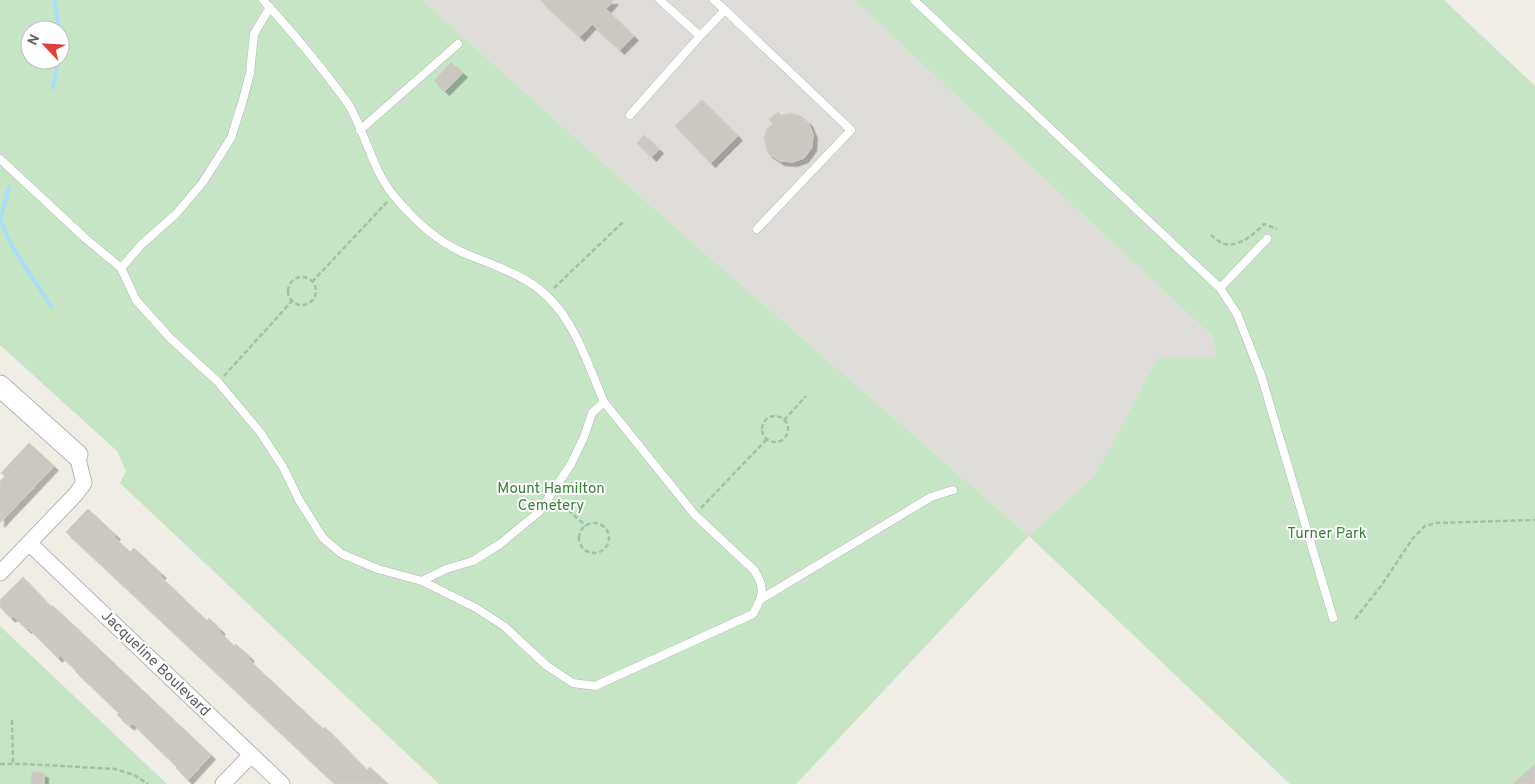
<svg xmlns="http://www.w3.org/2000/svg" width="1535" height="784" font-family="Overpass,sans-serif">
	<style>
		.industrial { fill: #dedcd8 }
		.green { fill: #c6e5c4; fill-rule: evenodd }
		.lines { fill: none; stroke-linecap: round; stroke-linejoin: round }
		.stream { stroke: #abddfa; stroke-width: 4 }
		.building { fill: #cbc7c3; stroke: #d4cec5; filter: url(#shadow) }
		.lane-casing { stroke: #b3b7ba; stroke-width: 9 }
		.street-casing { stroke: #b3b7ba; stroke-width: 17 }
		.secondary-casing { stroke: #b2b6ba; stroke-width: 23 }
		.path { stroke: #9ec6a6; stroke-width: 2.5; stroke-dasharray: 5 2.5; stroke-linecap: butt }
		.lane { stroke: #fff; stroke-width: 8 }
		.street { stroke: #fff; stroke-width: 15 }
		.secondary { stroke: #fff; stroke-width: 21 }
		.labels { text-anchor: middle; dominant-baseline: central; stroke-width: 4; stroke-linejoin: round; paint-order: stroke }
		.park-label { font-size: 15px; fill: #3a8139; stroke: #fff }
		.street-label { font-size: 15px; fill: #5e6266; stroke: #fff }
	</style>
	<defs>
		<filter id="shadow"><feDropShadow dx="4.5" dy="4.5" stdDeviation="0" flood-color="#0004"/></filter>
	</defs>
	<rect width="100%" height="100%" fill="#efede6"/>
	<!-- industrial -->
	<path class="industrial" d="M422 0H854L1213 337 1218 357H1158L1095 475 1029 536 659 213Z"/>
	<!-- green -->
	<path class="green" d="M0 0H422L659 213 1029 536 1095 475 1158 357H1217L1213 337 854 0H1444L1535 86V784H1290L1029 536 796 784H439L120 483 126 471 117 451 0 345ZM30 30H60V60H30Z
		M0 626 167 784H0Z"/>
	<g class="lines">
		<!-- stream -->
		<path class="stream" d="M54 0 57 15 58 30
			M53 88 58 60
			M9 187 0 220 13 248 51 306"/>
	</g>
	<!-- building -->
	<path class="building" d="M540 0H614L606 9 634 36 620 50 592 24 580 37Z
		M451 62 463 73 445 91 434 81Z
		M702 100 738 136 711 163 675 126Z
		M778 112 781 115 791 113 801 116 808 122 813 134 812 147 804 158 793 162 780 161 768 153 764 138 767 129 773 124 769 119Z
		M644 135 659 149 652 157 637 143Z
		M29 443 54 466 0 523V481L5 476 1 473Z
		M88 509 116 535 114 537 130 552 134 548 162 574 160 576 207 621 209 618 221 630 219 631 234 646 236 644 250 657 248 659 323 729 325 727 367 770 370 767 388 784H335L66 532Z
		M23 577 51 607 52 605 81 632 211 755 188 780 176 768 177 767 132 723 130 726 117 715 119 713 75 671 76 670 60 655 58 658 28 628 27 629 13 616 11 618 0 607V600Z
		M1535 764V784H1513Z
		M32 772 44 773V784H31Z"/>
	<g class="lines">
		<!-- lane casing -->
		<g class="lane-casing">
			<path id="lane" d="M263 0C286 25 308 51 329 78 335 87 343 96 349 105 366 135 372 169 394 196 413 219 436 241 464 253 492 265 524 274 547 296 576 324 588 365 604 402L592 413 584 437 571 464 539 512 500 544 473 561 446 569 422 581 378 569 342 554 323 538 299 500 283 467 260 432 218 382 170 338 136 300 121 268 142 244 176 214 203 182 231 138 243 100 250 73 254 34 270 7
				M914 0 1220 288 1237 314 1261 375 1333 618
				M725 10 851 130 757 229
				M700 36 725 10 714 0
				M630 115 700 36 660 0
				M360 130 458 44
				M0 159 85 238 121 268
				M1220 288 1267 239
				M422 581 476 608 504 626 547 666 573 683 595 686 753 614C763 596 766 588 754 570L695 515 604 402
				M761 599 931 497 953 490"/>
		</g>
		<!-- street casing -->
		<g class="street-casing">
			<path id="street" d="M29 543 282 784
				M0 573 76 494 84 483 77 455
				M223 784 251 755"/>
		</g>
		<!-- secondary casing -->
		<g class="secondary-casing">
			<path id="secondary" d="M0 386 77 455"/>
		</g>
		<!-- path -->
		<path class="path" d="M1211 235C1215 238 1220 243 1225 244 1240 247 1254 234 1264 224L1277 229
			M288 291a14 14 0 1 1 28 0a14 14 0 1 1-28 0Z
			M312 282 387 202
			M554 288 623 222
			M224 376 292 301
			M762 429a13 13 0 1 1 26 0a13 13 0 1 1-26 0Z
			M784 420 806 396
			M557 500 586 526
			M701 508 767 439
			M579 538a15 15 0 1 1 30 0a15 15 0 1 1-30 0Z
			M1355 619 1381 586 1413 538 1425 526 1436 523 1535 520
			M12 720 13 764
			M0 764H27L115 769 134 775 148 784"/>
		<!-- lane -->
		<use href="#lane" class="lane"/>
		<!-- street -->
		<use href="#street" class="street"/>
		<!-- secondary -->
		<use href="#secondary" class="secondary"/>
	</g>
	<g class="labels">
		<!-- park labels -->
		<g class="park-label">
			<text x="551" y="489">Mount Hamilton<tspan x="551" dy="17">Cemetery</tspan></text>
			<text x="1327" y="534">Turner Park</text>
		</g>
		<!-- street labels -->
		<g class="street-label">
			<text transform="translate(155 664) rotate(44)">Jacqueline Boulevard</text>
		</g>
	</g>
	<!-- north arrow -->
	<g transform="translate(45 45) rotate(295)"><circle r="24" fill="#ffffff" stroke="#bfc0c2"/>
	<path d="M0-4L9 19L0 12L-9 19Z" fill="#e03e3b"/>
	<text y="-8" font-size="14" font-weight="bold" text-anchor="middle" fill="#5e6266">N</text>
	</g>
</svg>
